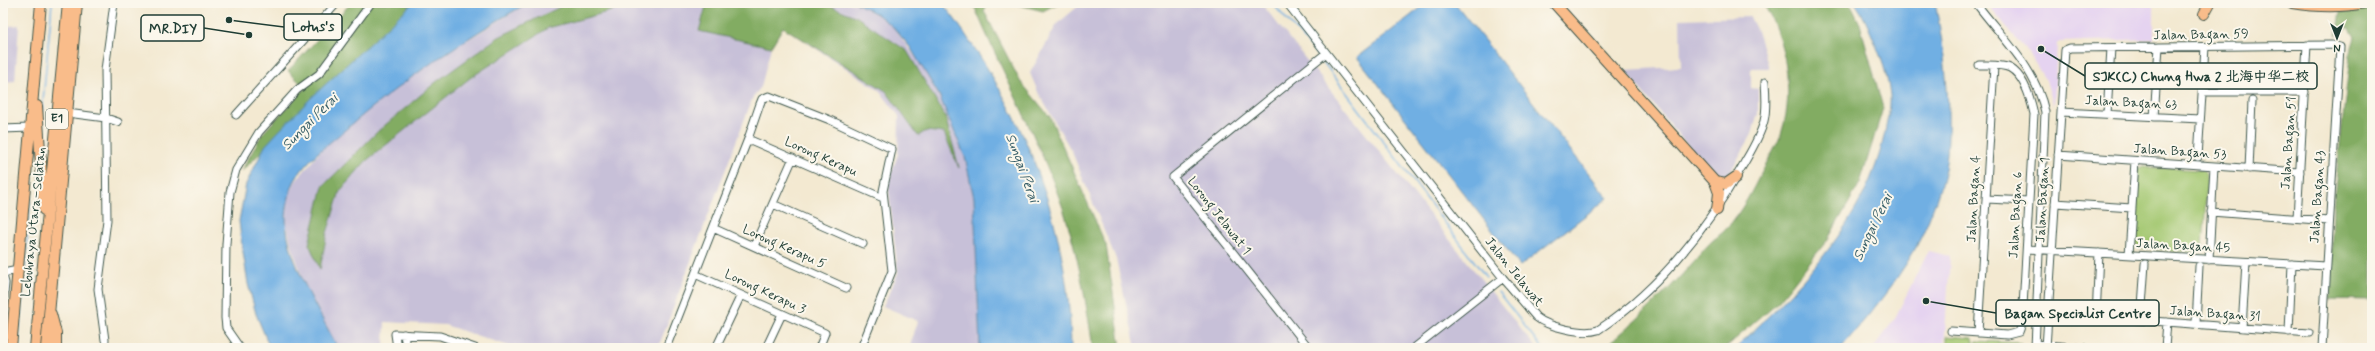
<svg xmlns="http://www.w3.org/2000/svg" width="2375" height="351" font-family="Mynerve,'LXGW WenKai TC',sans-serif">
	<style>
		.built { fill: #e5d3f0 }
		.industrial { fill: #c7c0d8 }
		.green { fill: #a3c770; stroke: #618252 }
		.forest { fill: #82ac62; stroke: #50744b }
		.water { fill: #70afe3; stroke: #48768c }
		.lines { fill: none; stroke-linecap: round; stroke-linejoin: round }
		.stream { stroke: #70afe3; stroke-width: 1.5 }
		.minor-casing { stroke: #3f574c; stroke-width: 9 }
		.highway-casing { stroke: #3f574c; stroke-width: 12 }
		.minor { stroke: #fff; stroke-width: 7 }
		.highway { stroke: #f9bc8a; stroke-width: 10 }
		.labels { text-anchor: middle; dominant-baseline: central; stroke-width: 4; stroke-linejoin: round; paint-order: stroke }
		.shield { fill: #fbf7ec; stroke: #61756b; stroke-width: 1 }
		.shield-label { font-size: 12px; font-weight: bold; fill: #1f3d34 }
		.street-label { font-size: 13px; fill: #1f3d34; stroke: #fbf7ec }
		.water-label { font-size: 14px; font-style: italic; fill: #375f69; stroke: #fbf7ec }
		.leader { fill: none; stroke: #1f3d34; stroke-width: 1.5 }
		.callout-dot { fill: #1f3d34; stroke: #fbf7ec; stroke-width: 1.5 }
		.callout { fill: #fbf7ec; stroke: #1f3d34; stroke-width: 1.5 }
		.callout-label { font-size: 14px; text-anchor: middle; font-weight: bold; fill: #1f3d34 }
	</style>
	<rect width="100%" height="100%" fill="#fbf7ec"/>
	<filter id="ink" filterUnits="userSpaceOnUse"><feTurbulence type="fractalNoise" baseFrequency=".025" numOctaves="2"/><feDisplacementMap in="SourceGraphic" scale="8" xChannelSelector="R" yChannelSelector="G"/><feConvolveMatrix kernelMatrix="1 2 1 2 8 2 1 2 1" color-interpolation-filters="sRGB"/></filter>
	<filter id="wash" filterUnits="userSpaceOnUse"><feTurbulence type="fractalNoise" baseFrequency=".012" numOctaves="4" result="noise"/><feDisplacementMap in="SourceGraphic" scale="16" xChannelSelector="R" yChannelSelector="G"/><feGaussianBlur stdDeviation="0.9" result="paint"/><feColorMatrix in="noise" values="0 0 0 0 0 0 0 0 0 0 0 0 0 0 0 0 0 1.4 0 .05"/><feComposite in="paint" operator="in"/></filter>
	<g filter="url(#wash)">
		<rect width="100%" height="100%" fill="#f3e9d1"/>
		<!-- built -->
		<path class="built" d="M1994 3H2154V39L2057 42 2054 106 2046 81 2030 55 1991 8Z
			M1928 251 1950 256 1944 348H1873L1894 320Z"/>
		<!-- industrial -->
		<path class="industrial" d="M528 3H856L877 14 893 27 925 70 950 118 965 157 974 198 980 348H909L918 321 883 306 898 273 888 183 898 154 899 116 879 90 783 27 771 47 761 87 753 97 658 348H515L445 325 385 322 384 348H338L306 289 291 244 286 221 288 198 295 182 324 147 379 100 438 58Z
			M1082 3H1261L1536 348H1136L1116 259 1072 152 1038 92 1030 73 1057 24Z
			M1750 17 1757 31 1769 68H1751V88L1758 89V114L1751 136 1726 179H1716L1624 70 1681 67 1680 19Z
			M19 25 15 81 3 82V27Z"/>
		<!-- green -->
		<path class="green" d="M2143 167 2202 170 2207 175 2203 248 2196 252 2139 248 2134 242 2137 170Z
			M1947 336 1973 338V348H1947Z
			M1976 341 2022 343 2021 348H1975Z"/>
		<!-- forest -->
		<path class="forest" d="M351 3H413L241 172 262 134 305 88 288 71Z
			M568 3H641L548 28 470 78 366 161 340 191 327 233 320 269 309 244 323 186 377 132 436 82 497 38Z
			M707 3H824L857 17 907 51 945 116 959 168 944 133 926 131 918 136 886 91 783 27 771 47 699 31Z
			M966 3H988L984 11 1020 81 1050 117 1106 245 1121 348H1093C1086 301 1078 254 1063 208 1039 140 1003 75 975 8Z
			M1011 3H1059L1043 11Z
			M1763 3H1850L1860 24 1883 108 1860 183 1828 239 1779 301 1725 348H1604C1641 317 1676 284 1707 246 1713 239 1721 235 1727 228 1741 212 1753 190 1762 171 1769 158 1778 145 1782 131 1795 90 1785 39 1763 3Z
			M2372 7V300L2330 299 2333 206 2350 56 2355 37 2349 27 2336 36 2340 12Z
			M439 344 450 348H425Z"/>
		<!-- water -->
		<path class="water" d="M413 3H528C463 39 402 81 345 130 327 145 305 161 294 182 289 193 286 208 286 220 287 261 320 313 338 348H270L256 314 248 284 241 239 239 221 246 184 265 146 277 133 312 97Z
			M856 3H942C956 19 967 37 979 55 1036 143 1070 243 1071 348H980L974 198 965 157 939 95 910 47 893 27 877 14Z
			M1427 3H1455L1608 198 1520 266 1357 57Z
			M1855 3H1935C1945 48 1953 124 1945 169 1939 196 1927 227 1914 251 1894 286 1867 317 1841 348H1736C1799 287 1867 222 1885 132 1887 120 1891 108 1890 96 1888 77 1881 56 1873 38 1868 26 1863 14 1855 3Z"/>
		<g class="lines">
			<!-- stream -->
			<path class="stream" d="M1272 3 1318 55
				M1324 63 1486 277
				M42 112 52 3
				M1498 292 1542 348
				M18 348 32 181"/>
		</g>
	</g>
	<g filter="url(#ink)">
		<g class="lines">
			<!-- minor casing -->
			<g class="minor-casing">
				<path id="minor" d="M1287 3 1503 278 1536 317C1548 327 1583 335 1598 330 1660 289 1707 228 1743 165 1751 151 1760 137 1764 121 1767 109 1766 95 1765 82
					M1976 3C2002 38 2036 68 2045 112L2035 348
					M2202 92H2305
					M2061 112 2200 119
					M67 113 106 118 118 122
					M2107 114 2111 48
					M236 115 337 3
					M2154 117 2159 47
					M3 129 30 128
					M748 139 883 198
					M2058 155 2300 172
					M2198 157 2205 47
					M2249 169 2252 101
					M1986 199 2029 201
					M2055 203 2132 208
					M773 204 863 244
					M2211 212 2329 221
					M2297 218 2307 45
					M713 228 846 288
					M754 246 793 158
					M2027 249 2326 266
					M2129 255 2135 161
					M2209 260 2214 166
					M3 273 18 270
					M695 274 825 333 819 348
					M3 275 5 283 3 305
					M2048 313 2309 333
					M2096 317 2099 253
					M2141 320 2145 264
					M2196 324 2199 266
					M2242 328 2246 262
					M1951 331 2007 335 2019 332 2022 324 2034 114C2031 100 2024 76 2010 68 2003 64 1987 65 1979 65
					M2289 332 2292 264
					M1978 333 1994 66
					M404 334 406 348
					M105 340 98 289 107 220 105 70 114 3
					M2035 344 2084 348
					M240 348 226 328 225 318 226 244 230 192 236 170 259 132 297 90 319 74 371 3
					M397 348 395 334 440 336 475 348
					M666 348 748 139 760 104 762 99 769 96 830 120 892 149 883 191 892 271 861 348
					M716 348 741 295
					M766 348 782 314
					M1309 348 1173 177 1325 54
					M1414 348 1503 278
					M2046 348 2065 50 2070 48 2332 45 2340 47 2322 348
					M2165 348 2167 322"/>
			</g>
			<!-- highway casing -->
			<g class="highway-casing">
				<path id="highway" d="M1554 3 1715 182 1719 193 1717 210
					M2292 3C2317 7 2339 8 2364 3
					M2204 14 2210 3
					M37 106 44 210
					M1715 182 1726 184 1736 177
					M51 314 56 333V348
					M11 348 41 3
					M35 348 68 3
					M46 348 77 3"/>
			</g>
			<!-- minor -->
			<use href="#minor" class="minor"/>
			<!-- highway -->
			<use href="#highway" class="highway"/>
		</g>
	</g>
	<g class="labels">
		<!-- shield labels -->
		<rect class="shield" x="46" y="109" width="22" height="20" rx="3"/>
		<g class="shield-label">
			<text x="57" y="119">E1</text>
		</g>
		<!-- street labels -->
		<g class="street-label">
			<text transform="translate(2201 35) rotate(-1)">Jalan Bagan 59</text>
			<text transform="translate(2131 103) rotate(3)">Jalan Bagan 63</text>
			<text transform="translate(2289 143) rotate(-86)">Jalan Bagan 51</text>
			<text transform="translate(2180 152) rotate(4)">Jalan Bagan 53</text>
			<text transform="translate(821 157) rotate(24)">Lorong Kerapu</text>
			<text transform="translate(2318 197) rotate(-86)">Jalan Bagan 43</text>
			<text transform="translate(1974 199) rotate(-87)">Jalan Bagan 4</text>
			<text transform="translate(2043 200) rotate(-87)">Jalan Bagan 1</text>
			<text transform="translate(2016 215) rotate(-87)">Jalan Bagan 6</text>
			<text transform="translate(1219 216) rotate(52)">Lorong Jelawat 1</text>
			<text transform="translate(34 222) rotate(-84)">Lebuhraya Utara–Selatan</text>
			<text transform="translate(2183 246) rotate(3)">Jalan Bagan 45</text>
			<text transform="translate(784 247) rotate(24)">Lorong Kerapu 5</text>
			<text transform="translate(1514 272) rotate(51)">Jalan Jelawat</text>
			<text transform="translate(765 292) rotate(25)">Lorong Kerapu 3</text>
			<text transform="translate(2215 314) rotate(4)">Jalan Bagan 31</text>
		</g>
		<!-- water labels -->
		<g class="water-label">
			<text transform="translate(310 122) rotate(-45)">Sungai Perai</text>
			<text transform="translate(1022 168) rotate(70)">Sungai Perai</text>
			<text transform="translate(1873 227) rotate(-64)">Sungai Perai</text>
		</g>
	</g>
	<!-- callouts -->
	<path class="leader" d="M229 20L284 27M249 35L204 28M2041 49L2085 76M1926 301L1996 313"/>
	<g class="callout-dot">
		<circle cx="229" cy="20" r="4"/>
		<circle cx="249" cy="35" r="4"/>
		<circle cx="2041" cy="49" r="4"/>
		<circle cx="1926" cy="301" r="4"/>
	</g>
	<g class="callout">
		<rect x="284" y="14" width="58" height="26" rx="4"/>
		<rect x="141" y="15" width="63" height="26" rx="4"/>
		<rect x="2085" y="63" width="232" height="26" rx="4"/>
		<rect x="1996" y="300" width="163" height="26" rx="4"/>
	</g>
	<g class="callout-label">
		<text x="313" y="31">Lotus's</text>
		<text x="173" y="33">MR.DIY</text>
		<text x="2201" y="81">SJK(C) Chung Hwa 2 北海中华二校</text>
		<text x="2078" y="318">Bagan Specialist Centre</text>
	</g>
	<!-- margin -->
	<rect width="2375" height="351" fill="none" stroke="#fbf7ec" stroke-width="16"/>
	<!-- north arrow -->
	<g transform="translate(2337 38) rotate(180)" stroke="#fbf7ec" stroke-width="3" paint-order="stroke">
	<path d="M0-3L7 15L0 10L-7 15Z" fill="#1f3d34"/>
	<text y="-6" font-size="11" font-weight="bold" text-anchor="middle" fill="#1f3d34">N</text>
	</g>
</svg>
